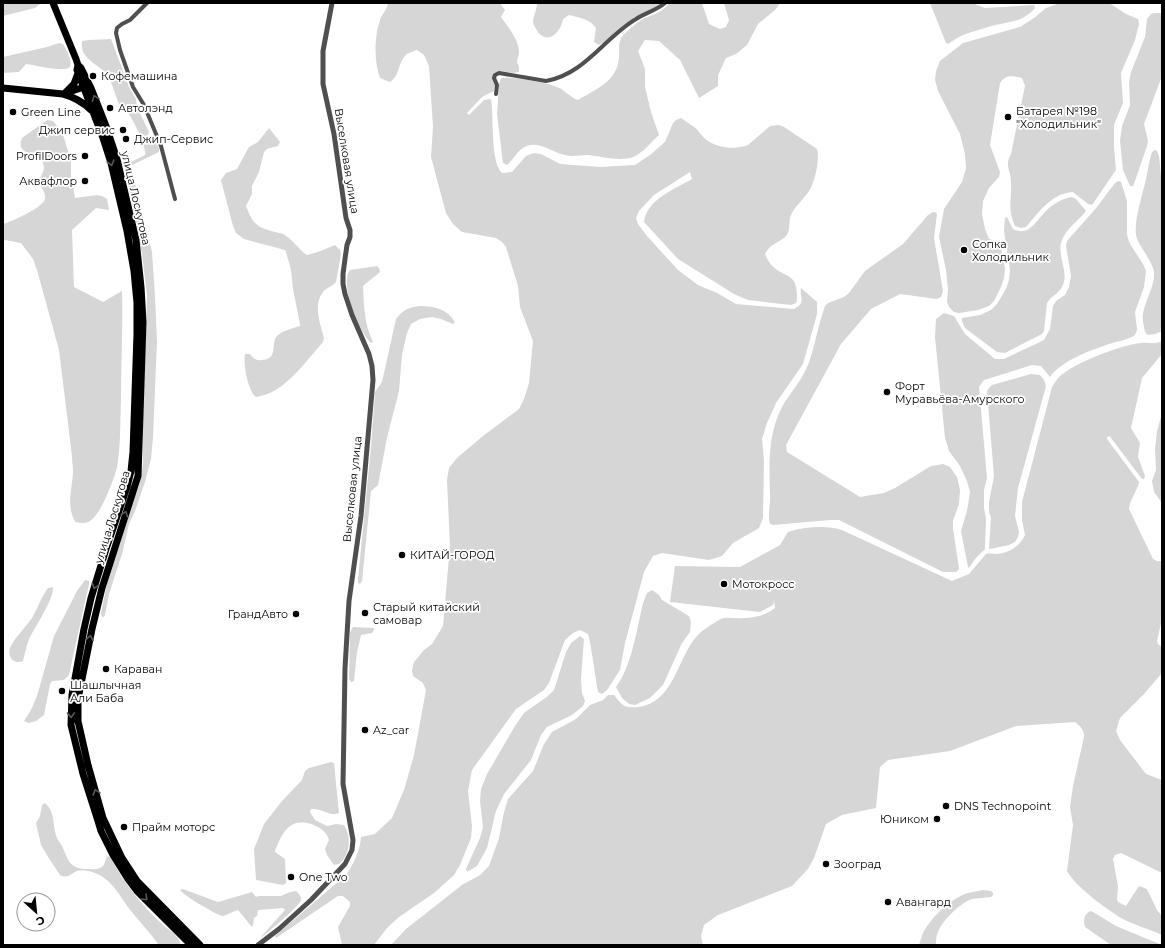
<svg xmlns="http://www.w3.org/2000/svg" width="1165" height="948" font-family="Montserrat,sans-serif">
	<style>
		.green { fill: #d6d6d6 }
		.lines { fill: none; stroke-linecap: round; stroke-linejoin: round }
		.minor { stroke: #4f4f4f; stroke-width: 4 }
		.tertiary { stroke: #4f4f4f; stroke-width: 5 }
		.primary { stroke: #000; stroke-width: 7 }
		.oneway { stroke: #595959 }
		.poi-dot { fill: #000; stroke: #fff; stroke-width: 1.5 }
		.labels { text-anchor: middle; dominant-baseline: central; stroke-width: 3.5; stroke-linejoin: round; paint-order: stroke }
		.poi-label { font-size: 11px; fill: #000; stroke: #fff; text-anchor: start }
		.street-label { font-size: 11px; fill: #000; stroke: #fff }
	</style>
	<rect width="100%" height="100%" fill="#fff"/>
	<!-- green -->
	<path class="green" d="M3 3H41L35 8 3 16Z
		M388 3H500L505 10 501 17C508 27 519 40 519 52 519 56 517 59 517 62L519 67V72C510 75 501 68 493 74L495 85 494 91 482 97 467 113 469 115 484 100 491 99C494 115 490 162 502 173L512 172 526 156 534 153 541 154 560 164 600 167 635 165 650 155 665 142 673 123 676 120 681 118C685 121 690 124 694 127 699 131 702 137 708 141 719 148 735 150 748 145L770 126 779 125 784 127 817 149C820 157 815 183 809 191 804 199 795 206 791 215 788 222 791 231 786 236 778 244 772 242 765 254 769 264 774 269 784 274 787 275 790 277 792 279 797 283 798 298 796 303L791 305 748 300 734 294 678 259 644 222C647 199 675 189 692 179L690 172 654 195 639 211 636 218 638 224 647 236 678 270 698 285 717 293 736 304 794 309C807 302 799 298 801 288L817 302V314L803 364 776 403 767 423 762 439 764 461 763 518 759 528 733 543 722 556 709 560 662 553 653 556 644 572 625 643 620 670 607 690 602 694 598 692 590 642 588 634 580 630 573 633 565 640 549 683 544 690 516 709 472 770 468 791 472 826 471 838 460 865 454 875 434 893 399 917 387 928 374 945H342L338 927 350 906V902L343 896H338L276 938 275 936 347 874C354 862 360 851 361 837L375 834 392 818 404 790 414 755 426 690 423 683 413 676 412 670 414 662 424 650 432 644 443 626 450 546 447 480 449 468 457 458 483 436 519 409 524 399 529 383 533 341 520 307 518 286 506 247 502 242 496 238 462 232 453 224 446 213 431 157 433 127 429 66 424 55 417 50C414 51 410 52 407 54 398 61 400 76 390 82L380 78C374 62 374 37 380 20 382 14 387 10 388 3Z
		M537 3H662L657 7 635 17 613 34 605 42 599 45 594 42 596 28C590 19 580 18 569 15L563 19C561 32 548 46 537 31 536 28 533 25 533 22 533 16 537 10 537 3Z
		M669 3H702L709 24 720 29 726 27 729 20 724 3H780L775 10 758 24 747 45 736 54 726 58 718 75V86L699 98 680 60 659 41 645 40 638 51 645 69V87L651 112 659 135C651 142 643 153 633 157 620 162 600 156 587 155 580 155 572 157 565 155 553 153 540 141 527 146 517 150 514 159 507 165L503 163 497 114 499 84 501 78C509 76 549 83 557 87 565 90 571 98 578 100 593 91 614 82 618 64 621 53 616 43 624 34 629 30 635 24 641 20 650 15 663 13 669 3Z
		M930 3H972L985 8 1034 5 1035 8C1021 24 1007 21 988 27 979 30 970 32 961 36 956 38 953 41 948 44L946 43Z
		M1060 3H1109L1126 14 1138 19 1139 24 1135 40 1121 73 1123 103 1114 125V147L1116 170 1092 205 1088 204 1073 192C1052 193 1039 212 1026 227L1021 228 1015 226C1007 208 1012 200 1011 182 1011 169 1004 167 1011 154L1025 86 1022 78C1013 76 1006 74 1000 83L990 145 1000 172 999 177 989 188 983 201 982 214 985 229 989 239 1000 243 1005 269 1004 278 1001 287 994 301 989 306 978 310 959 313 954 312 949 307 947 302 948 289 946 270 939 237 944 209 962 182 966 168 965 154 960 134 938 91 935 80 936 71 940 61 963 43 1020 27 1034 18 1046 8Z
		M1154 13H1161L1162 15V76L1144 124 1148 141 1147 146 1135 181 1133 186H1130L1123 170 1120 141 1122 126 1130 105 1129 82 1131 72 1145 37 1147 19 1151 14Z
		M110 39H111L129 87 136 99 137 107 149 132 147 138 150 143H156L159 148V152L132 165 130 164 131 162 145 155C147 148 133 119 128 113 125 110 121 108 119 104 115 95 113 85 108 76 100 64 79 60 82 41 91 39 101 40 110 39Z
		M59 43 63 44C67 50 72 60 70 67 63 73 36 65 26 64L19 72 3 73V57L47 47Z
		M47 120 53 121 62 132 65 141 71 161V175L75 198 97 195 102 196 107 199 109 210 96 208 72 230 74 287 103 302 122 291C123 327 121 364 121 400 120 422 121 445 117 467 114 480 101 514 90 521 85 524 81 523 75 522 66 503 72 492 73 472 73 467 72 461 72 456L59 350 37 270 33 259 21 243 5 240 3 241V224C11 222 44 207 45 199 46 193 41 187 38 182 40 177 44 172 44 167 43 150 14 158 22 138Z
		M269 128 280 142 278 146 267 149 264 152 259 172 252 186V194L246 206C253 224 256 227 275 232 279 233 283 233 286 236 294 241 299 250 307 255L318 252 335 245 340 250 341 254 336 282C332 287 327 287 323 292 313 305 320 323 324 338L323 342C305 362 284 394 256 397 248 391 243 364 245 354H250C253 358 256 361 262 360 279 359 270 344 277 336 282 331 293 328 300 326V324L293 289 291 270 286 252 285 250 244 239 236 233 233 226 221 180 226 173 237 169 249 147 258 142Z
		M1155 150 1157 151 1159 156 1162 186V331L1155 334 1148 335 1145 332C1144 326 1142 320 1143 314 1145 300 1155 287 1154 272 1152 261 1142 250 1137 239 1132 224 1143 194 1146 179 1148 170 1149 161 1152 152Z
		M129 174 134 180 152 252 155 296 157 342 153 437 151 459 145 482 135 511 129 524 122 554 109 594 105 615 104 617H102L101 613 109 574 133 499 139 486 143 464V379L146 338 147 295 142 254 127 178V175Z
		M1118 181 1121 182 1127 201V235L1130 244 1143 264 1146 271 1144 287 1135 312 1137 330 1135 335C1128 340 1118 341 1109 344 1091 350 1061 361 1050 377L1041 366 1032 365 984 380 979 387 987 478 984 490V508L986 519 985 549 975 559 969 568 968 567 961 531 967 511 970 492 967 481 960 466 949 451 945 438 935 337 936 319 944 313 954 316 965 334 995 359H1004L1044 340 1050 329 1053 306 1056 301 1065 295 1069 287 1071 276 1066 246 1067 241 1097 207 1115 183Z
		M1072 197 1076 199 1086 211C1079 220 1066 229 1062 240 1056 254 1069 271 1063 285 1060 293 1051 296 1047 303L1044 331 1042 334 1005 353 997 352 965 328 962 321V318L980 315 991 310 997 304 1006 289 1009 280 1010 270 1004 231 1005 218 1007 217 1013 229C1029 237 1035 222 1045 212 1051 205 1063 198 1072 197Z
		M933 212H935L937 214 934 238 943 291 941 297 937 299 900 294 871 309 841 344 786 445 787 452 860 497 884 493 895 488 931 466 943 464 950 467 957 477 960 490 959 504 953 521V528L959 569 956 572H943L839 520H830L773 525 770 524C767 516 771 503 770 494 769 463 768 434 782 407 790 393 802 380 808 365 815 346 818 325 825 306L828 303 844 297 849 293 865 271 903 244 928 215Z
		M377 266 379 268 380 272 363 286C364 305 364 324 373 342L371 343C359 332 339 283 350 270Z
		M420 306C435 306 447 309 455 322L453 324 441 319 432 317 420 319 411 324 407 333 402 355 399 391 387 438 378 485 371 491 362 581 360 584 358 583V579L371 447 375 392 382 382 396 319C403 310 409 307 420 306Z
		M1162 341V354L1142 378 1131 428 1140 443 1138 457 1145 476 1144 479H1142L1111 438 1110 436 1107 437V439L1139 482 1138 486 1130 503 1129 509 1153 559 1157 561H1162V606L1161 623 1157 641 1158 644 1162 647V673L1144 694 1120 718 1116 731 1120 740 1146 774 1162 780V873L1121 853 1115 855 1113 859 1118 886 1117 900 1118 902 1126 906 1139 886 1147 889 1157 910 1162 916V935C1149 929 1134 925 1121 918 1105 908 1076 887 1067 871L1073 825 1070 807 1073 786 1084 737C1084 730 1081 727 1075 722L1016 726 950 751 888 760 880 767 876 808 842 815 826 824 814 858 808 869 792 886 718 915 704 925 701 936 703 945H391L406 929 462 885 480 875 489 866 499 838 504 812 508 799 533 771 544 744 552 732 576 719 590 705 603 700 608 695H614C623 707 625 708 639 707 672 702 677 663 693 641 699 632 710 625 719 620 725 616 736 619 743 618 755 618 766 615 775 608L774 601 773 605 760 612 670 602 675 566 740 567 780 545 788 532C805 527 825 525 842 530L952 581 969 574 986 554C990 553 993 554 996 554 1009 553 1019 547 1025 535L1022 520V502L1052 387C1055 382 1058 377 1064 373 1080 361 1121 345 1141 343 1148 342 1155 345 1162 341Z
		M1031 374 1040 375 1044 380 1046 386 1018 488 1015 516 1019 532 1018 537 1015 542 1009 545 990 549 989 548 991 518 989 512V502L994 476 987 391 989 388 992 385Z
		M1162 413V503L1154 492 1152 481 1156 470 1155 449 1157 431Z
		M85 580 89 581V584L69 675 64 680 52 681 50 684 44 715 36 721 29 723 24 721 31 710 37 696 54 636 77 591Z
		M53 587C54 599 35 627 29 639 26 646 25 654 23 661 14 665 7 657 10 648 15 637 25 628 32 618 38 608 41 597 48 588Z
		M652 590 659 595 662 600 689 616 691 622 690 632 682 643 663 685 650 698 635 705 629 704 622 698 616 687C632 666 637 628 643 603L647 593Z
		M353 627 374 628V630L372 633 361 635 357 652 354 681 351 682 349 679 350 632Z
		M580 636 584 639 581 679 582 693 585 701 583 706 572 715 547 727 541 735 531 760 504 794 496 811 487 848 477 866 467 872 466 869 480 838 483 827 480 801 481 789 487 774 515 726 524 713 548 696 554 690 566 652 571 643Z
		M331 762 334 763 339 813C331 817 321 808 311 809L310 812 315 820 327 826 336 824 344 825C352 837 350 855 339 864L334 865 327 855 325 849 329 840C326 826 301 817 290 826 282 832 279 842 275 850V852L285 859 286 883 283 885 256 880 254 849 264 824 282 801 302 780 305 771 309 768Z
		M45 803C54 811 53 821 55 832 56 837 59 842 62 846 68 859 69 869 87 869 91 869 98 870 102 867 106 864 104 860 108 856L111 858C124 883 141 905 162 924 168 930 181 936 180 945H159C150 933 141 923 131 911 121 898 112 879 95 873 90 871 83 869 77 871 70 874 68 879 60 875L50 860 41 845 36 823 40 816 42 805Z
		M183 889 218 902 252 892 256 897 259 896H281L290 892 296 891C299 894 303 898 300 902 296 909 266 934 259 939L285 910 283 908 258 910 257 916 254 918 253 925 252 927 238 910C233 911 228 915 223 916 218 916 183 895 180 890Z
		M983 890 991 891 993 893V895L991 897C984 898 978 898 972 899 960 903 942 921 938 932 936 936 936 941 936 945H919C920 942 921 939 922 936 927 921 952 897 968 893 973 892 978 891 983 890Z
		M1090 911 1093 912 1116 926 1162 945H1111L1085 927C1083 920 1084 915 1090 911Z"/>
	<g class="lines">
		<!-- minor -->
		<path class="minor" d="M147 3 130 20 122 24 117 28 116 33 120 50 133 87 144 105 161 146 175 199
			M496 94 497 85 494 78 495 75 499 73 546 81C585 74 604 38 636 19 645 13 657 10 665 3"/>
		<!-- tertiary -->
		<path class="tertiary" d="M258 945 279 929 311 900 345 864 352 850 353 840 343 784 345 668 349 601 361 516 373 380 372 366 369 354 352 315 345 294 343 284V274L345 259 347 245 350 237V230L346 218 334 134 323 84V51L332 3"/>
		<!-- primary -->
		<path class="primary" d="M53 3 76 59 78 65 77 70 103 138 111 163 127 231 134 271 137 303V334L133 452 131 471 127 487 106 549 91 598 84 629 72 695 71 725 83 774 98 821 101 831 113 855 128 879 137 891 191 945
			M78 65 81 68 91 88 106 126 117 159 136 240 141 287 143 322 138 476 102 588 92 629 78 699V721L88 765 103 818 122 858 137 881 200 945
			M3 88 63 94C74 97 83 102 91 110
			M65 93 74 84 78 73
			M63 94 87 86"/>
	</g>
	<!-- one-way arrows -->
	<defs><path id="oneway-chevron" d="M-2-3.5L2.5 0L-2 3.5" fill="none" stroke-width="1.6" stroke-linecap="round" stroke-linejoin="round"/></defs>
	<g class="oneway">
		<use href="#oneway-chevron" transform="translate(95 98) rotate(-111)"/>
		<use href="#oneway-chevron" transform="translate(111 163) rotate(75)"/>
		<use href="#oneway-chevron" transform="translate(125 514) rotate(-72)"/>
		<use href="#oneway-chevron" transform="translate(95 586) rotate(107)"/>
		<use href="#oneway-chevron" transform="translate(90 638) rotate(-79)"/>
		<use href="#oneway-chevron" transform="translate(71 715) rotate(88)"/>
		<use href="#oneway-chevron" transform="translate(96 792) rotate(-106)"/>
		<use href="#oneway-chevron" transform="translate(145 898) rotate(45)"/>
	</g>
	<!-- markers -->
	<g class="poi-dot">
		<circle cx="93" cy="76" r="4"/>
		<circle cx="110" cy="108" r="4"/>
		<circle cx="13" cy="112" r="4"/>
		<circle cx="1008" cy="117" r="4"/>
		<circle cx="123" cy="130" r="4"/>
		<circle cx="126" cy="139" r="4"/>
		<circle cx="85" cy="156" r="4"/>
		<circle cx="85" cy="181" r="4"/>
		<circle cx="964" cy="250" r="4"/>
		<circle cx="887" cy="392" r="4"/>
		<circle cx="402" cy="555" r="4"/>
		<circle cx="724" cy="584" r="4"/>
		<circle cx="365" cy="613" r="4"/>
		<circle cx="296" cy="614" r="4"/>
		<circle cx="106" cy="669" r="4"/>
		<circle cx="62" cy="691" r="4"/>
		<circle cx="365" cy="730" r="4"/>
		<circle cx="946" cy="806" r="4"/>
		<circle cx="937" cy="819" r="4"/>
		<circle cx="124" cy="827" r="4"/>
		<circle cx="826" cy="864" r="4"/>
		<circle cx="291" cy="877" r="4"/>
		<circle cx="888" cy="902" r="4"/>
	</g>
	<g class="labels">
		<!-- poi labels -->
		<g class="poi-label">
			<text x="101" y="76">Кофемашина</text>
			<text x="118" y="108">Автолэнд</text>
			<text x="1016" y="111">Батарея №198<tspan x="1016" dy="13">"Холодильник"</tspan></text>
			<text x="21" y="112">Green Line</text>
			<text x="115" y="130" text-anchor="end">Джип сервис</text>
			<text x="134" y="139">Джип-Сервис</text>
			<text x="77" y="156" text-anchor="end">ProfilDoors</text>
			<text x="77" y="181" text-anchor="end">Аквафлор</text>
			<text x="972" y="244">Сопка<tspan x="972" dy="13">Холодильник</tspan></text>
			<text x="895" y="386">Форт<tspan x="895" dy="13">Муравьёва-Амурского</tspan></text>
			<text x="410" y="555">КИТАЙ-ГОРОД</text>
			<text x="732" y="584">Мотокросс</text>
			<text x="373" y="607">Старый китайский<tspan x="373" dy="13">самовар</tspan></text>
			<text x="288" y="614" text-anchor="end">ГрандАвто</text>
			<text x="114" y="669">Караван</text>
			<text x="70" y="685">Шашлычная<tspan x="70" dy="13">Али Баба</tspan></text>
			<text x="373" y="730">Az_car</text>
			<text x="954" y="806">DNS Technopoint</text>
			<text x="929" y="819" text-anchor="end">Юником</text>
			<text x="132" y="827">Прайм моторс</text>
			<text x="834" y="864">Зооград</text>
			<text x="299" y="877">One Two</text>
			<text x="896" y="902">Авангард</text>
		</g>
		<!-- street labels -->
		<g class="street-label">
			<text transform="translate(347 161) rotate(81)">Выселковая улица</text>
			<text transform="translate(136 198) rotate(77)">улица Лоскутова</text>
			<text transform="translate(352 489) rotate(-84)">Выселковая улица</text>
			<text transform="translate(112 517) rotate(-73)">улица Лоскутова</text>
		</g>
	</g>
	<!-- border -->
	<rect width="1165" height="948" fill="none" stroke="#000000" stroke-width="8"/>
	<!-- north arrow -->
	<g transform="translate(36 912) rotate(153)"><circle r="19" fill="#ffffff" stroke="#999999"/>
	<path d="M0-3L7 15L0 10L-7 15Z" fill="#000000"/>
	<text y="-6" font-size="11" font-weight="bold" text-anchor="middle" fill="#000000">С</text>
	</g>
</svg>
